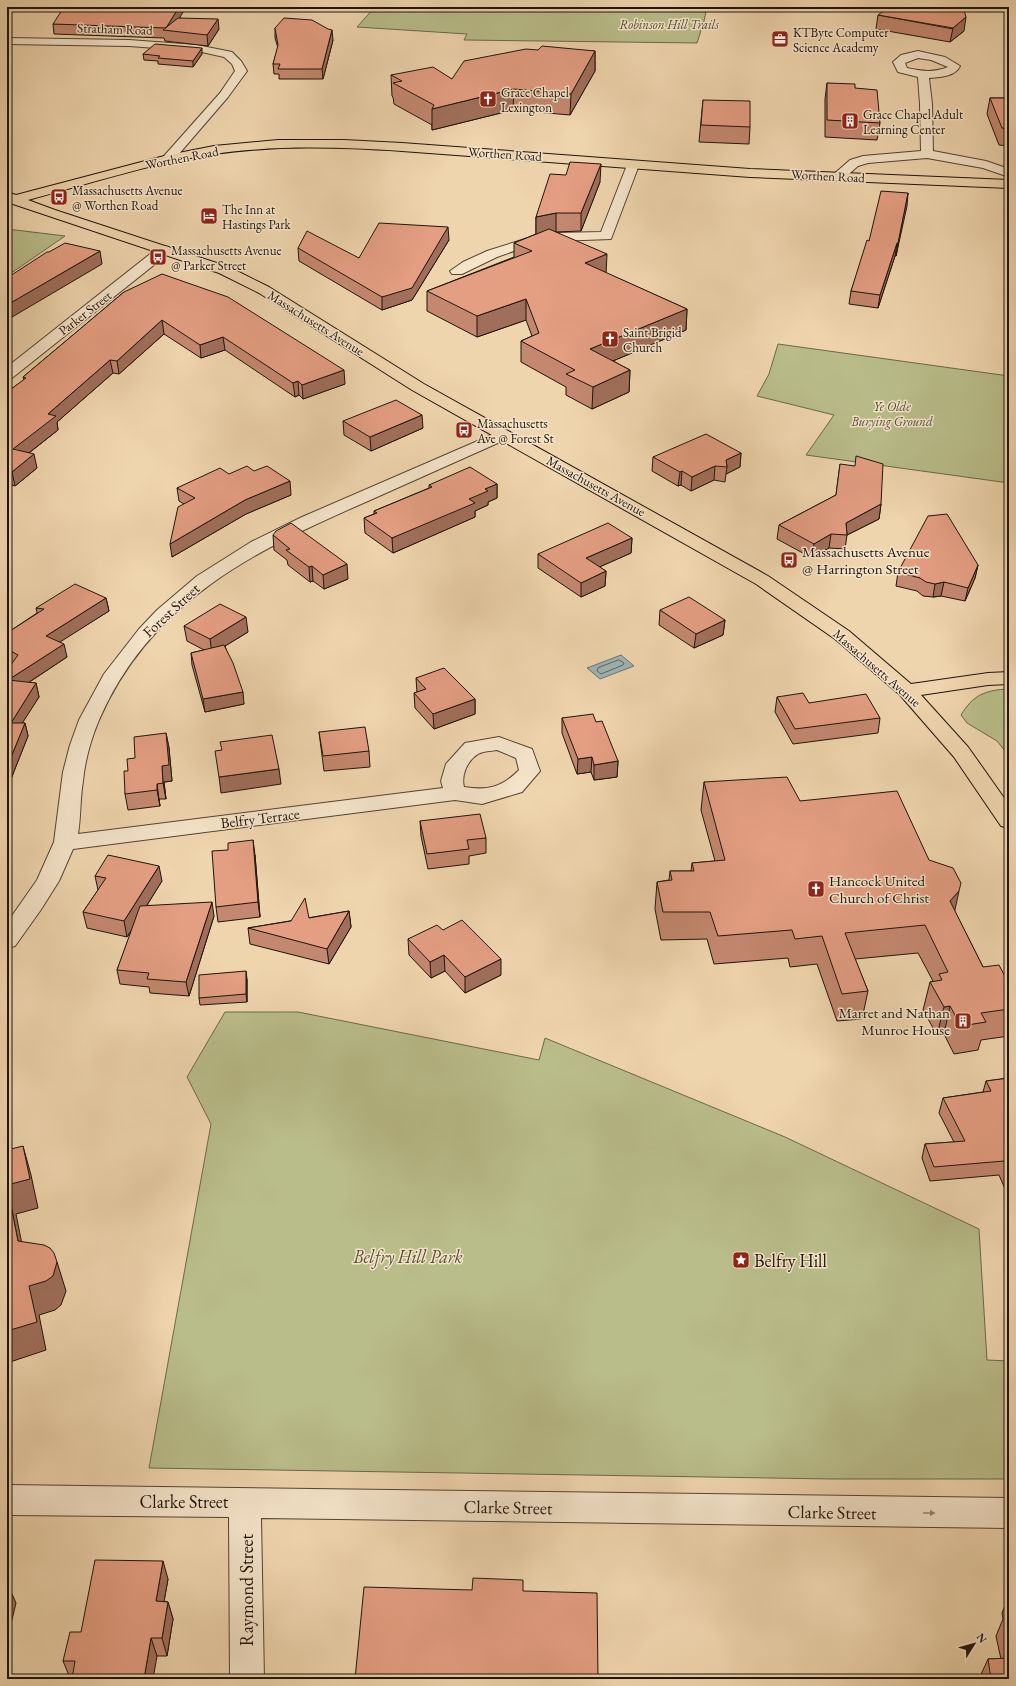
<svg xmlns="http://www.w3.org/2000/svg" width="1016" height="1686" font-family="'EB Garamond',serif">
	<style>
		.green { fill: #b9bd8a; stroke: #6c684a }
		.water { fill: #9eb6b5; stroke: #6b7570 }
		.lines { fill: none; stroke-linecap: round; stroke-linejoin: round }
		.shore { stroke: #5e655f; stroke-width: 1 }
		.minor-casing { stroke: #524432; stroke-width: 2 }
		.major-casing { stroke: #1e1409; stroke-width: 2 }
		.minor { fill: #f5e4ca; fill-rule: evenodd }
		.major { fill: #efd5ae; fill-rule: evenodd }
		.wall { fill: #c48870; stroke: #1e1409 }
		.shaded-wall { fill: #a06f5b; stroke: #1e1409 }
		.building { fill: #e49e82; stroke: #1e1409 }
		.oneway { fill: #948673 }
		.labels { text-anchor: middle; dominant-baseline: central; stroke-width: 3; stroke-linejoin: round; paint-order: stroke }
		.far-park-label { font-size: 13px; font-style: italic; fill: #544f36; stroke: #f5e4ca }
		.far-street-label { font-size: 13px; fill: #1e1409; stroke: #f5e4ca }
		.far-poi-label { font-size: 13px; fill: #1e1409; stroke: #f5e4ca; text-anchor: start }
		.poi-label { font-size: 15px; fill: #1e1409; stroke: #f5e4ca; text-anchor: start }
		.street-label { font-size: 15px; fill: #1e1409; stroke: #f5e4ca }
		.near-park-label { font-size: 18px; font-style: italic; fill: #544f36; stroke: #f5e4ca }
		.near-poi-label { font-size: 18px; fill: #1e1409; stroke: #f5e4ca; text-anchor: start }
		.near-street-label { font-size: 18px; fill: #1e1409; stroke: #f5e4ca }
	</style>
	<rect width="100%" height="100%" fill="#efd5ae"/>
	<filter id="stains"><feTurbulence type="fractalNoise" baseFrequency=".005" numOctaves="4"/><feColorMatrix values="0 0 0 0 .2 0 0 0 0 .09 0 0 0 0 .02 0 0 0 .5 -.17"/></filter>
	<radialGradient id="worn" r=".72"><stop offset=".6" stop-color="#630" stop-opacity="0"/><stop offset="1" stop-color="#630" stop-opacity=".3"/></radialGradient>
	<!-- green -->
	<path class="green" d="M375 7H707L704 21 697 43 464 40 467 34 357 27Z
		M7 229 65 236 7 276Z
		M778 344 1009 376V483L806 455 834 415 757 396 769 374Z
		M1009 689V756L997 741 967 723 961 715C973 695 985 690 1009 689Z
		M225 1012H298L539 1060 545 1038 785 1137 979 1229 987 1360 1009 1361V1479H832L149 1468 211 1124 187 1077Z"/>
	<!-- water -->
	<path class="water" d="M621 655 634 666 600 679 587 668Z"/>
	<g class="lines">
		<!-- shore -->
		<path class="shore" d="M619 660 624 663 623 665 601 674 597 671 598 668Z"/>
		<!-- minor casing -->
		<g class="minor-casing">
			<path id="minor" d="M995 7H1009V13L996 9Z
				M7 38 129 40 197 45 232 52 241 61 247 71 228 97 172 162H164L162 159 164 156 220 93 235 71 232 64 224 57 197 51 129 46 7 44Z
				M918 51 945 57 960 66C955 77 939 77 929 78L932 104 933 151 986 161 1009 169V177L983 168 927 158 868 163 858 166 842 180H834L832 177 834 174 850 160 863 156 921 151 920 104 918 77 898 72 893 62 901 55ZM918 58 931 60 948 67C934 73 921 71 907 68L905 63Z
				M633 161 639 165 611 239 556 241 531 245 497 257 462 274H452L450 271 463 262 487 251 525 239 556 233 601 232 627 165Z
				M164 246 169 247 171 250 169 253 12 378 7 380V367L159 247Z
				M503 430 509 432 511 435 509 438C462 459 415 480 368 501 256 550 151 600 99 720 91 739 85 760 83 781 80 798 81 816 78 834L443 788 441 781 446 764 465 743 499 737 532 749 540 771 522 792 482 804 455 800 73 849 59 881 40 911 15 946 7 948V923L37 880 54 842 63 772 70 745 79 720 104 674 139 629 157 610 197 576 251 542 302 517ZM497 750 516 758 519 770C502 787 488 791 464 787 461 775 467 761 478 754 483 751 492 751 497 750Z
				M7 1485 1009 1498V1528L261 1518 264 1679H230L229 1517 7 1515Z"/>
		</g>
		<!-- major casing -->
		<g class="major-casing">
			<path id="major" d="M278 140H344L402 143 750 169 1009 180V188L750 177 402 151C339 147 276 145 214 154 151 163 89 184 28 200L55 210 229 267 269 287 424 384 768 576 849 631 911 684 988 673 1009 672V684L988 685 921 695 968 747 1009 805V828L1001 826 954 757 900 695 835 639 756 584 412 390 259 293 219 273 7 202V192L16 195 168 155 214 146Z"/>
		</g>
		<!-- minor -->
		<use href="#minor" class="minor"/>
		<!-- major -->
		<use href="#major" class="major"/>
	</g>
	<!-- wall -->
	<path class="wall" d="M878 15 964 31 950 42 876 29Z
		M180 18 219 29 208 46 165 41 164 38 54 34 53 24Z
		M275 28 333 40 323 79H279V74H274L273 64 278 48 275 38Z
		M538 50 595 51V71L570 115 513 110 432 130V125L394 104 393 97 392 96 391 75 452 79Z
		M143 54H202L193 67 158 64V61L144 60Z
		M827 83 855 88 880 123 877 140 825 137V99Z
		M990 98H1009V146L999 145 987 114Z
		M703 100 750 127 749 144 699 142Z
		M600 182 581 231 555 232 606 273 687 309 686 330 613 361 630 370 629 392 592 409 566 395V387L521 362V341L532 336 526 320 477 337 427 311V291L514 257V243L536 234V217Z
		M908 193 896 256H895L878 308 849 304 851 291 869 241Z
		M449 240 412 300 382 310 299 261 298 248 359 258Z
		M124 292 345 384 303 399 299 395 295 397 225 350 201 358 164 334 119 374 113 373 57 422 58 430 29 453 37 468 15 486 9 484 7 486V392L24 380 23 377Z
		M343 421 423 428 371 451 344 435Z
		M741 453 740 467 726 474 725 482 714 480 691 491 681 485 678 486 652 471 653 457Z
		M840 464 881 504 879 519 847 535 845 549 829 548 812 558 777 539 779 525 836 495Z
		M497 484V498L488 502V505L475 511V517L393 553 365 533 364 518 374 514V511L429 488V485Z
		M177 488 291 495 246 514 172 557 184 504 179 501Z
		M273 535 348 579 324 589 313 581 310 582 288 565 287 560 274 550Z
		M632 538 631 553 599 567 606 571 605 586 581 597 538 568V554Z
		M978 565 975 578 965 601 941 596 933 597 923 596 917 591 896 586 898 572Z
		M106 598 109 611 59 642 67 657 28 683H36L39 697 22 723H25L28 736 7 789 12 663 7 661V633L37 613 36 608Z
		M660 610 725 620 723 635 694 648 659 625Z
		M184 626 248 632 225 646 244 704 205 712 192 665 191 653 204 650 187 641Z
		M416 678 475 699V714L434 729 415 708 414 693 417 692Z
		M777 697 809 703 880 718 878 733 793 744 775 712Z
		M562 718 596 722 618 761 617 777 594 780 591 772 577 774 562 733Z
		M319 732 369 751 370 767 324 771Z
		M166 733 169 748 172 781 164 782 166 799H159L160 806 128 810 125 794 128 771 135 758Z
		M704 782 800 801 929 860 983 967 1009 984V1036L981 1040 978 1050 954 1054 944 1034 937 1035 923 1010 930 982 933 981 918 953 855 959 868 991 862 1019 837 1021 817 964 790 967 788 958 714 964 707 939 661 940 655 909 657 882 669 880 670 871H691L692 863 715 861 701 810Z
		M420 821 486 838V853L469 856V864L428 869 421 836Z
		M255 855 260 917 218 922 216 907Z
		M95 876 162 881 147 905 214 916 189 996 150 993 149 987 120 984 117 970 132 930 127 937 87 928 83 912 98 890Z
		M349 911 351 927 329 964 250 944 248 928Z
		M443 930 501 975 465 993 445 971 431 978 409 955 408 939Z
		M247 979V1002L200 1005 199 998Z
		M1009 1078V1198L999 1175 930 1181 922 1158 925 1144 954 1142 939 1113 943 1098 983 1092 986 1081Z
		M168 1579 164 1601 168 1602 173 1619 167 1656H157L70 1678 63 1661 81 1632Z
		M1009 1595V1679H979L988 1659H1001L996 1636 1003 1619 1002 1613Z"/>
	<!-- shaded-wall -->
	<path class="shaded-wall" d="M179 7H186L172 31 166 28Z
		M966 17 964 31 950 42 953 28Z
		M218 19 219 29 208 46 207 35Z
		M332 30 333 40 323 79 322 69Z
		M202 48V54L193 67V61Z
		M595 51V71L570 115 571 94Z
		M514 89 513 110 432 130V109Z
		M601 164 600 182 581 231V213Z
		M908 193 907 206 896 256 898 243Z
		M556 213V232L536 235V217Z
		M448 227 449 240 412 300 382 310V297Z
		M897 243 895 256 878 308 880 295Z
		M100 251 102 264 7 320V305Z
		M607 254 606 275 585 263Z
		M526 299V320L477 337V316Z
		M687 309 686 330 589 371 590 349Z
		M162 320 164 334 119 374 117 361Z
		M223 337 225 350 201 358 200 345Z
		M110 360 113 373 57 422 58 430 16 463 13 449 48 414Z
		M344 370 345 384 303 399 302 385Z
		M630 370 629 392 592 409 593 387Z
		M298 381 299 395 295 397 293 383Z
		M422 415 423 428 371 451 370 437Z
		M741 453 740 467 726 474 727 467 726 460Z
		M34 454 37 468 15 486 12 472Z
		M715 466 714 480 691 491 692 477Z
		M682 471 681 485 678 486 680 472Z
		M7 477 9 484 7 486Z
		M290 481 291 495 246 514 172 557 170 544 245 500Z
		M497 484V498L488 502V505L475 511V517L393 553 392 538 485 489Z
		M881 504 879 519 847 535 846 523Z
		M831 534 829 548 812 558 814 544Z
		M632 538 631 553 586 573V558Z
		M347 564 348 579 324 589 323 575Z
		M978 565 975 578 965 601 968 588Z
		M312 566 313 581 310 582 309 567Z
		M606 571 605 586 581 597V583Z
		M944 582 941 596 933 597 935 584Z
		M106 598 109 611 49 649 46 636Z
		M246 617 248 632 212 654 210 639Z
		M725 620 723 635 694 648 696 634Z
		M64 644 67 657 11 694 8 680Z
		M36 683 39 697 14 736 11 723Z
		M243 692 244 704 205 712 203 699Z
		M475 699V714L434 729 433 714Z
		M25 723 28 736 7 789V767Z
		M166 733 169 748 172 781 164 782 166 799 163 783 162 766Z
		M592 757 591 772 577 774 578 759Z
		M618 761 617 777 594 780V765Z
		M279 769 281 784 221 793 219 777Z
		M157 784 159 799 160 806 157 790Z
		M253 840 255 855 260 917 258 902Z
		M159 866 162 881 127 937 124 921Z
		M959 891 953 919 950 901Z
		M212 902 214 916 189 996 186 982Z
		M349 911 351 927 329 964 327 949Z
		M444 955 445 971 431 978 430 962Z
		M501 959V975L465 993V977Z
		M246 971 247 979V1002L246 994Z
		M950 1006 944 1034 937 1035 944 1007Z
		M23 1146 31 1175 38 1208 16 1214 27 1270 18 1241 7 1185Z
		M57 1262 66 1291 61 1305 55 1310 39 1315 46 1350 7 1363V1331L29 1286Z
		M163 1561 168 1579 161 1619 156 1601Z
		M8 1585 16 1603 7 1640V1590Z
		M168 1602 173 1619 167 1656 162 1638Z
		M151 1638 157 1656 153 1679H144Z"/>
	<!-- building -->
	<path class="building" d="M64 7H179L166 28 53 24Z
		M889 7H963L966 17 953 28 878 15Z
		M178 18 218 19 207 35 163 30Z
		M284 18 312 20 328 29 332 30 322 69H278L280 64H273L278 45 275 28Z
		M155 44 202 48 193 61 158 58 160 56 143 54Z
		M542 46 595 51 571 94 514 89 432 109 434 105 393 83 402 81 391 75 433 67 452 79 464 61 526 49 538 50Z
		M827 83 855 84V88L877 90 880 123 827 120Z
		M990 98H1009V129L1002 128Z
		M703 100 750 101V127L701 125Z
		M570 162 601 164 581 213H556L536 217 550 174 566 175Z
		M881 191 908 193 898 243H897L880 295 851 291 867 240 869 241Z
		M379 223 448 227 412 288 382 297 298 248 307 231 359 258Z
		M549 229 607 254 585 263 687 309 590 349 630 370 593 387 566 374 575 370 521 341 539 333 526 299 477 316 427 291 532 251 514 243Z
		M65 243 100 251 7 305V278L47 252H49Z
		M162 274 228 297 344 370 302 385 298 381 293 383 223 337 200 345 162 320 117 361 110 360 48 414 56 416 13 449 34 454 12 472 7 471V392L26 378 23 377 124 292Z
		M396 400 422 415 370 437 343 421Z
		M706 434 741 453 726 460 727 467 715 466 692 477 682 471 680 472 653 457Z
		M856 456 883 464 881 504 846 523 847 535 831 534 814 544 779 525 836 495 840 464 855 466Z
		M247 466 254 471 267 466 290 481 245 500 170 544 178 507 195 498 177 488 220 468 229 474Z
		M470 467 497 484 485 489 488 491 469 499 475 503 392 538 364 518 377 513 374 511 432 487 429 485Z
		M947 514 978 565 968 588 944 582 935 584 926 582 920 578 898 572 928 516Z
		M291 523 347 564 323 575 312 566 309 567 286 550 290 549 273 535 276 531Z
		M608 523 632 538 586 558 606 571 581 583 538 554Z
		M75 584 106 598 46 636 64 644 8 680 36 683 11 723H25L7 767V670L18 655 7 649V645L10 643 7 641V633L44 609 36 608Z
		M689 597 725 620 696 634 660 610Z
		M220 604 246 617 210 639 184 626Z
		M224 645 233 663 243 692 203 699 191 653Z
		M444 668 475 699 433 714 414 693 426 689 416 678Z
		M803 693 809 703 866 694 880 718 795 729 777 697Z
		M593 714 596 722 602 721 618 761 594 765 592 757 578 759 562 718Z
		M365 727 369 751 323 756 319 732Z
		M166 733 169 765 162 766 163 783 157 784V790L125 794 124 771H128L127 759 135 758 134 737Z
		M272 735 279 769 219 777 215 751 222 750 220 742Z
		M787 777 800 801 897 791 929 860 953 868 961 883 959 891 950 901 983 967 999 965 1009 984V1009L981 1013 986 1022 961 1026 950 1006 944 1007 930 982 942 980 939 974 948 972 925 925 845 933 868 991 842 994 822 936 795 939 792 930 718 936 710 912H663L657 882 672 880 670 871H694L692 863 725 860 704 782Z
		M480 814 486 838 467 840 469 849 427 854 420 821Z
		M253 840 258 902 216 907 212 851 228 850V843Z
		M108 855 159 866 124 921 83 912 106 878 95 876Z
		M305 898 309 918 349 911 327 949 248 928 291 921Z
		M212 902 186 982 147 979 149 973 117 970 140 906Z
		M462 920 501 959 465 977 444 955 430 962 408 939 437 925 443 930Z
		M246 971V994L199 998V975Z
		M1009 1078V1173L1004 1161 934 1167 925 1144 965 1141 943 1098 991 1091 986 1081Z
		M23 1146 30 1179 7 1185 18 1241 44 1245 50 1248 54 1253 57 1262 53 1276 46 1281 29 1286 37 1322 7 1331V1150Z
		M95 1560 163 1561 156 1601 168 1602 162 1638H151L144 1679H72L75 1661H63L70 1632H81Z
		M473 1578 523 1580V1591L597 1593 598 1679H355L364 1587 472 1590Z
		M1007 1610H1009V1619Z
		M1009 1658V1679H991L988 1659Z"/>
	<!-- one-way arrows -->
	<defs><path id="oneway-solid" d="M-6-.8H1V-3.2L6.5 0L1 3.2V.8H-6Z"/></defs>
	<use class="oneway" href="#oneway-solid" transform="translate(929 1513)"/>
	<!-- icons -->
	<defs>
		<g id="office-square" transform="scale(0.9)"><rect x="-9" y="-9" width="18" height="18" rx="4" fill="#8f2418" stroke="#f5e4ca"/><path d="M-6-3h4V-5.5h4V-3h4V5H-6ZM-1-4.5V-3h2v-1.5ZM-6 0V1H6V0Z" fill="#fff"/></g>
		<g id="church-square" transform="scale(0.9)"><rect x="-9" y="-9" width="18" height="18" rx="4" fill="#8f2418" stroke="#f5e4ca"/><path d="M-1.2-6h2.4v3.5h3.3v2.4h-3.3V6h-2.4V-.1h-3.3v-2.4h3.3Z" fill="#fff"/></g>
		<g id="building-square" transform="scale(0.9)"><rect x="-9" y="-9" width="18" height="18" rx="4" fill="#8f2418" stroke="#f5e4ca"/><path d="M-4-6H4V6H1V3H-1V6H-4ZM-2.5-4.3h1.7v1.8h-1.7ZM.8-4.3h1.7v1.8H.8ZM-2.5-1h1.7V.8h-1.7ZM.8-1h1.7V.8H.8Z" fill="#fff"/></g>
		<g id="bus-square" transform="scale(0.9)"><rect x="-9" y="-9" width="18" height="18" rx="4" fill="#8f2418" stroke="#f5e4ca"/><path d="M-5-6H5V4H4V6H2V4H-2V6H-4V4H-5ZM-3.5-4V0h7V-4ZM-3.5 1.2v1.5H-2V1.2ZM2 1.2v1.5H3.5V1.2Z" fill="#fff"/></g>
		<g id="hotel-square" transform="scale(0.9)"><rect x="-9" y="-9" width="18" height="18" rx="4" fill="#8f2418" stroke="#f5e4ca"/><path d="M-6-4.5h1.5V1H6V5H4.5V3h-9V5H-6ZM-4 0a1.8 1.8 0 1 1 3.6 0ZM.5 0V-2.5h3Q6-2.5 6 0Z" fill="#fff"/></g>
		<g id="sight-square" transform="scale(0.9)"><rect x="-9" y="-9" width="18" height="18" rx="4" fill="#8f2418" stroke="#f5e4ca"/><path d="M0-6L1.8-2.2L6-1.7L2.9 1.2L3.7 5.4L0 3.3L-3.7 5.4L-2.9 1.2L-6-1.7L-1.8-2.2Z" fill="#fff"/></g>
	</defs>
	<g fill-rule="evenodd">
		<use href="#office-square" x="780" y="39"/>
		<use href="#church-square" x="488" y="99"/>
		<use href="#building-square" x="850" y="121"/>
		<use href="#bus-square" x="59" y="197"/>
		<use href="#hotel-square" x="209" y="216"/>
		<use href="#bus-square" x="158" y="257"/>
		<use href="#church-square" x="610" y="339"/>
		<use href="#bus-square" x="464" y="430"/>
		<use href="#bus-square" x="789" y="560"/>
		<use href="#church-square" x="816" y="889"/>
		<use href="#building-square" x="963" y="1021"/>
		<use href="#sight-square" x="741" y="1260"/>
	</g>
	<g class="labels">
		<!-- far-park labels -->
		<g class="far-park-label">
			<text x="669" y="24">Robinson Hill Trails</text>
			<text x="892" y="406">Ye Olde<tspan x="892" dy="15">Burying Ground</tspan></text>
		</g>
		<!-- far-street labels -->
		<g class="far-street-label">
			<text transform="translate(115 29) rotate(2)">Stratham Road</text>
			<text transform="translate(505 154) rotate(4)">Worthen Road</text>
			<text transform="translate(182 158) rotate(-11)">Worthen Road</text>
			<text transform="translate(828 176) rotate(3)">Worthen Road</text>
			<text transform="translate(85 313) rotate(-38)">Parker Street</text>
			<text transform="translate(316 323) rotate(32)">Massachusetts Avenue</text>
			<text transform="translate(596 486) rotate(29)">Massachusetts Avenue</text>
			<text transform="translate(877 668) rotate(41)">Massachusetts Avenue</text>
		</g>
		<!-- far-poi labels -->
		<g class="far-poi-label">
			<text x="793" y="32">KTByte Computer<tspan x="793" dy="15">Science Academy</tspan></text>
			<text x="501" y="92">Grace Chapel<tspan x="501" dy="15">Lexington</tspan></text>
			<text x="863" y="114">Grace Chapel Adult<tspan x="863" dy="15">Learning Center</tspan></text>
			<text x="72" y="190">Massachusetts Avenue<tspan x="72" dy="15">@ Worthen Road</tspan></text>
			<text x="222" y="209">The Inn at<tspan x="222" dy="15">Hastings Park</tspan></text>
			<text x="171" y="250">Massachusetts Avenue<tspan x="171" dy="15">@ Parker Street</tspan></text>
			<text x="623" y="332">Saint Brigid<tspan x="623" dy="15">Church</tspan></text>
			<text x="477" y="423">Massachusetts<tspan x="477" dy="15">Ave @ Forest St</tspan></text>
		</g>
		<!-- poi labels -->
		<g class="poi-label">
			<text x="802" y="551">Massachusetts Avenue<tspan x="802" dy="17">@ Harrington Street</tspan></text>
			<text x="829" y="880">Hancock United<tspan x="829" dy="17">Church of Christ</tspan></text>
			<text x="950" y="1012" text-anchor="end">Marret and Nathan<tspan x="950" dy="17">Munroe House</tspan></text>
		</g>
		<!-- street labels -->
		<g class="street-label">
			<text transform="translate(171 610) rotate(-43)">Forest Street</text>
			<text transform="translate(260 818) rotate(-7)">Belfry Terrace</text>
		</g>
		<!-- near-park labels -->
		<g class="near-park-label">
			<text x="408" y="1256">Belfry Hill Park</text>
		</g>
		<!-- near-poi labels -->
		<g class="near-poi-label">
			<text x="754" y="1260">Belfry Hill</text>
		</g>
		<!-- near-street labels -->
		<g class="near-street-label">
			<text x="184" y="1501">Clarke Street</text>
			<text transform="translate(508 1507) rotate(1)">Clarke Street</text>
			<text transform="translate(832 1512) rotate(1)">Clarke Street</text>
			<text transform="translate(246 1590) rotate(-90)">Raymond Street</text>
		</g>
	</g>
	<!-- margin -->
	<rect width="1016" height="1686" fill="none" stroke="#efd5ae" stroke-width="24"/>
	<rect x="8" y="8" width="1000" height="1670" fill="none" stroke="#1e1409" stroke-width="2"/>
	<rect x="12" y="12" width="992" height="1662" fill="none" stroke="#1e1409"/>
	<!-- north arrow -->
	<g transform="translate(974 1644) rotate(53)" stroke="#f5e4ca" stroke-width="3" paint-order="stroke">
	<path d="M0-3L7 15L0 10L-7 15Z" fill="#1e1409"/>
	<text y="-6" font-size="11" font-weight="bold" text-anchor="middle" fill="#1e1409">N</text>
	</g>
	<rect width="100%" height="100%" filter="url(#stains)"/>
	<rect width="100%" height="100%" fill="url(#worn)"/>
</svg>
